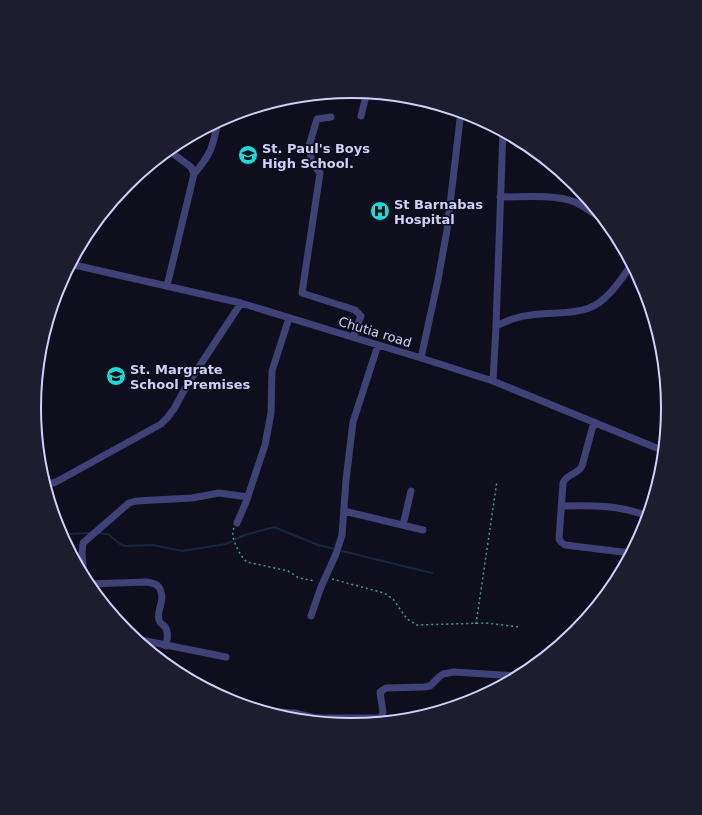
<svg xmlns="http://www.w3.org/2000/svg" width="702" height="815" font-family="'DejaVu Sans',sans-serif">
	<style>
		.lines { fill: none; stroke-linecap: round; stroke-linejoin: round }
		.stream { stroke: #142940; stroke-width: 2 }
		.path { stroke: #3ba190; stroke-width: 1.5; stroke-dasharray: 2 3; stroke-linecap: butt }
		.minor { stroke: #3f4276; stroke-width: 7 }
		.labels { text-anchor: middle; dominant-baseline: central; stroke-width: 3.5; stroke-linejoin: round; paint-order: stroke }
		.poi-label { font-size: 13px; font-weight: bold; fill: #d0cff9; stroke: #0f0e1c; text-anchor: start }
		.street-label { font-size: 13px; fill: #d0cff9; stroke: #0f0e1c }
		.rim { fill: none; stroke: #d0cff9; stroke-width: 2 }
	</style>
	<rect width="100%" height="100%" fill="#0f0e1c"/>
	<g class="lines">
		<!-- stream -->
		<path class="stream" d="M97 533 108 534 120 544 125 546 153 545 182 551 226 544 232 541
			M62 535 65 534 91 533
			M236 539 245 535 274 527 318 545 335 549
			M342 551 432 573"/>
		<!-- path -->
		<path class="path" d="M234 528C229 536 241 558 247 562L288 571 299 578 315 581
			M332 579 384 593 393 599 407 619 417 625 486 623 519 627
			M476 624 497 481"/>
		<!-- minor -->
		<path class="minor" d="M361 116 367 92
			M331 117 317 119 309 146 312 163 320 173 302 293 355 310 361 316 353 337
			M194 174C212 153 213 146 218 121
			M500 197C523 197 554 194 575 202 586 207 596 216 607 222
			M70 264 241 303 421 358 493 381 664 451
			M167 286 194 174 191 167 168 150
			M496 326C507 321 518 316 531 315 550 312 571 315 589 308 608 301 621 279 632 264
			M421 358 438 280 447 230 461 111
			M493 381 496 326 503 131
			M594 422 582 466C577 475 566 474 563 483L559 539 561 542 565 545 631 553
			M45 485 56 482 161 424 167 418 174 409 187 385 241 303
			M561 506C592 505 618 505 648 516
			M344 511 423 530
			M237 523 246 502 265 445 271 413 272 371 289 318
			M403 525 411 491
			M84 578 82 553 83 543 129 503 136 501 192 498 219 493 248 497
			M88 584 146 582C154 583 159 584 161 592 165 602 156 610 159 620 160 624 163 624 165 627 169 632 167 640 166 646
			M311 616 321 587 336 554 342 535 346 480 353 422 378 345
			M136 639 226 657
			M264 711 294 713 316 718H381L383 712 380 692 386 688 424 687 430 686 439 677 443 674 454 672 518 676"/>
	</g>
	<!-- icons -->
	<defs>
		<g id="school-disc" transform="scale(1)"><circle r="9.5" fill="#1bd9d8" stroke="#0f0e1c"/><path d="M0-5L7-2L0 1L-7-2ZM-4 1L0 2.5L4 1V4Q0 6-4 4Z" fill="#111"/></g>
		<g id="hospital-disc" transform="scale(1)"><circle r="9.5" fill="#1bd9d8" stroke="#0f0e1c"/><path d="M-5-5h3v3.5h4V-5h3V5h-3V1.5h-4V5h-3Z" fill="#111"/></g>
	</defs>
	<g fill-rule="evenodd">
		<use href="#school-disc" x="248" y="155"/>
		<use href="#hospital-disc" x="380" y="211"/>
		<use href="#school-disc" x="116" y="376"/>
	</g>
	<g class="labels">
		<!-- poi labels -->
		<g class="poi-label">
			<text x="262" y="148">St. Paul's Boys<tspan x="262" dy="15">High School.</tspan></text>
			<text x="394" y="204">St Barnabas<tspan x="394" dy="15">Hospital</tspan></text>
			<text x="130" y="369">St. Margrate<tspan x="130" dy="15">School Premises</tspan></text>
		</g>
		<!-- street labels -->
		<g class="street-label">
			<text transform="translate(375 332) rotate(17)">Chutia road</text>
		</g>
	</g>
	<!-- crop -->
	<path d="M0 0H702V815H0ZM41 408a310 310 0 1 1 620 0a310 310 0 1 1-620 0Z" fill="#1e1d2e" fill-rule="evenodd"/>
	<path class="rim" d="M41 408a310 310 0 1 1 620 0a310 310 0 1 1-620 0Z"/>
</svg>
